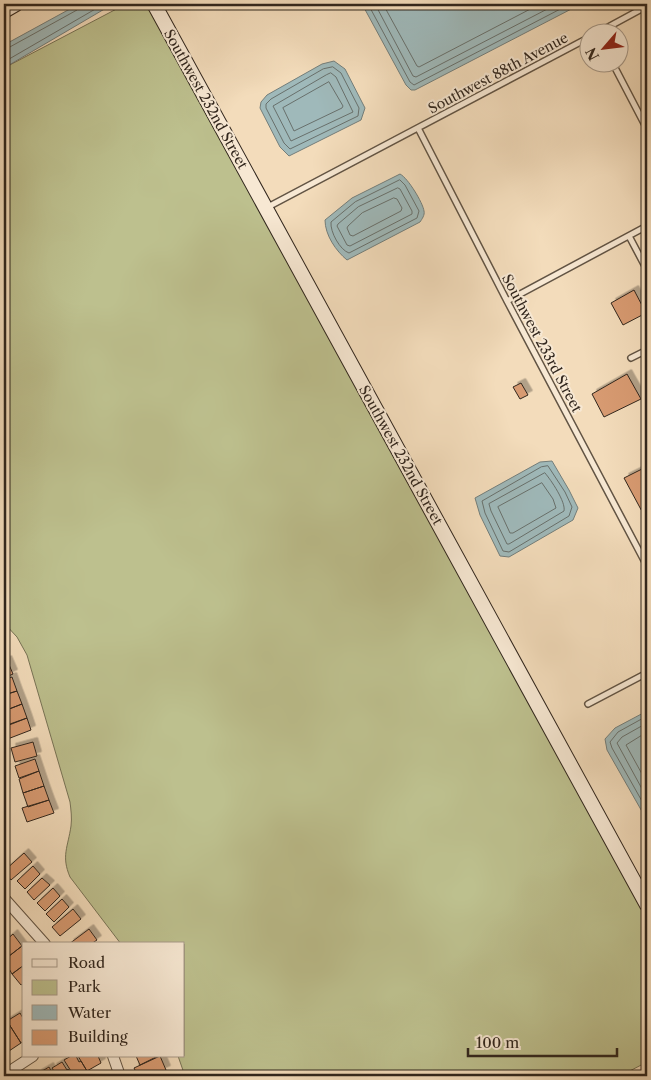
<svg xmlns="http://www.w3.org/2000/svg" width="651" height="1080" font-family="'Libre Caslon Text',serif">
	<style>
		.green { fill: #bdc08e; stroke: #777356 }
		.water { fill: #9fb9ba; stroke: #737e7b }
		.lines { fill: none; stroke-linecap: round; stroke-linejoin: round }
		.shore { stroke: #68706c; stroke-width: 1 }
		.building { fill: #d89b72; stroke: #31261d; filter: url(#shadow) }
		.lane-casing { stroke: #625444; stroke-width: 8 }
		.street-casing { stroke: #625444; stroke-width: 12 }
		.secondary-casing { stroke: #31261d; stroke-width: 16 }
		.lane { stroke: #f7e8d3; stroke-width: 5 }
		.street { stroke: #f7e8d3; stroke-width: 10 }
		.secondary { stroke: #f7e8d3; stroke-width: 14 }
		.labels { text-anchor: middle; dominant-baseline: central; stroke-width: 4; stroke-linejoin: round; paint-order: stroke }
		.street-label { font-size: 14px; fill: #31261d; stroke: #f7e8d3 }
	</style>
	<defs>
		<filter id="shadow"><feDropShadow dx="4.5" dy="-4.5" stdDeviation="0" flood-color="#0004"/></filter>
	</defs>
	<rect width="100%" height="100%" fill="#f3dcbb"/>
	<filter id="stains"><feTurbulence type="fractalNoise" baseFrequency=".004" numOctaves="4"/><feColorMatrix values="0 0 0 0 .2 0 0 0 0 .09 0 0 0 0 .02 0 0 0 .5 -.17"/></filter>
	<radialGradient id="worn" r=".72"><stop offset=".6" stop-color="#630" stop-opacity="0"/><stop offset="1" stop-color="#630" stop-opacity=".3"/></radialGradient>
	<!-- green -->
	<path class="green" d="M126 4H147L647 918V1062L620 1076H185L178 1056H184V944H121L70 877C61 856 68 847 71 826 72 818 71 810 70 802L27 655 17 637 4 623V68Z"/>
	<!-- water -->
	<path class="water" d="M79 4H113L4 68V45Z
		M362 4H581L415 90H411L406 85Z
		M334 61 345 69 365 108 361 120 289 156 280 147 260 108 261 102 267 95 322 64Z
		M400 174C408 178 423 203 424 211 425 215 422 219 420 222L347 260C336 251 325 235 325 220L352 198Z
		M552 461 569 490 578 508 573 520 509 557 500 556 480 515 475 498 540 462Z
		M647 711V816L644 815 607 750 605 739 615 728Z"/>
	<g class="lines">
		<!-- shore -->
		<path class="shore" d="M368 4 410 82 414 85 570 4
			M375 4 413 76 416 77 557 4
			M383 4 417 66 419 67 540 4
			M4 49 8 48 77 10 80 4
			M4 62 104 4
			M333 67 341 73 359 108 358 116 290 149 284 143 266 108V104L271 99 323 69Z
			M331 73 336 77 353 112 291 141 273 106 326 75Z
			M329 82 343 106 342 108 294 131 283 108Z
			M400 180 405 185 419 211 417 218 349 253C340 250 330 232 331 222L355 202Z
			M398 188 400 189 412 211V214L350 246 347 245 337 226 338 224 358 207Z
			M394 198 397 199 402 208 401 211 353 236 350 235 347 228 348 226 362 213Z
			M548 466 565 492 572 507 569 516 509 552 503 551 485 513 482 501 541 467Z
			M545 473C551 480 566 502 564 511L509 544H507L491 511 489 504Z
			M542 483 553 499 556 508 513 533H510L498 507Z
			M647 716 618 732 610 742 612 748 647 810
			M647 723 622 737 617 743 647 798
			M647 732 626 745 647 783"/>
	</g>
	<!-- building -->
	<path class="building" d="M634 290 646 313 623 325 611 303Z
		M627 374 641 399 604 417 592 394Z
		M521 383 528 395 520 399 513 387Z
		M642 469 647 479V516L645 517 624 478Z
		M7 660 13 674 4 678V662Z
		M12 677 17 691 4 695V680Z
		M17 691 22 704 4 711V695Z
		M22 704 27 718 7 725 4 718V711Z
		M27 718 31 730 5 740 4 727Z
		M33 742 37 756 15 762 11 748Z
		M35 759 39 771 19 778 15 766Z
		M39 771 44 786 23 793 19 779Z
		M44 786 49 800 28 807 23 793Z
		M49 800 54 813 27 822 22 808Z
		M24 853 32 862 11 880 4 871Z
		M33 866 40 874 25 889 17 881Z
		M42 878 50 885 34 900 27 892Z
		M53 888 60 896 45 911 37 903Z
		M62 899 69 907 54 922 46 914Z
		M73 909 81 919 60 936 52 927Z
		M89 929 97 940 91 944H69Z
		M13 934 22 946 4 960V942Z
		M22 946 24 948V965L12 974 4 960Z
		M24 965V983L21 985 12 974Z
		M20 1013 24 1020V1041L21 1043 7 1021Z
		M7 1021 21 1043 9 1051 4 1043V1023Z
		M4 1043 9 1051 4 1054Z
		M71 1056H76L79 1062 81 1061 87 1071 79 1076H74L64 1060Z
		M78 1056H98L101 1063 87 1071Z
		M136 1056H158L140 1065Z
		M160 1056 166 1070 152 1076H138L134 1068Z
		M62 1062 67 1070 68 1069 73 1076H57L52 1068Z
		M49 1067 54 1076H38L37 1074Z"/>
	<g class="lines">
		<!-- lane casing -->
		<g class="lane-casing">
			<path id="lane" d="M599 32 647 6
				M612 62 647 129
				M418 128 507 301 647 566
				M266 208 588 38
				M629 236 647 270
				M507 301 647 226
				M631 358 647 350
				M588 704 647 673"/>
		</g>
		<!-- street casing -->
		<g class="street-casing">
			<path id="street" d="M4 827V828
				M4 898 45 944
				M113 1056 120 1076
				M4 1075 33 1056"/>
		</g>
		<!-- secondary casing -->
		<g class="secondary-casing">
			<path id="secondary" d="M154 4 647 905
				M4 11 16 4"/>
		</g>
		<!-- lane -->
		<use href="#lane" class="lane"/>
		<!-- street -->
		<use href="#street" class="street"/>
		<!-- secondary -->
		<use href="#secondary" class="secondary"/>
	</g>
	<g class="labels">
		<!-- street labels -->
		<g class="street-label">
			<text transform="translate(498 73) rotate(-28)">Southwest 88th Avenue</text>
			<text transform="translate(206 99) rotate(61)">Southwest 232nd Street</text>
			<text transform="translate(542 343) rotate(62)">Southwest 233rd Street</text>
			<text transform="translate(401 455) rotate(61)">Southwest 232nd Street</text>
		</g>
	</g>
	<!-- margin -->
	<rect width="651" height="1080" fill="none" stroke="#f3dcbb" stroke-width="20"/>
	<rect x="5" y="5" width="641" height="1070" fill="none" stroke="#31261d" stroke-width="2.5"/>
	<rect x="10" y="10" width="631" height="1060" fill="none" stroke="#31261d"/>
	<!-- legend -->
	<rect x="22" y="942" width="162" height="115" fill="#f7e8d3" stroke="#a89a8a"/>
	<rect x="32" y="959" width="25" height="8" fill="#f7e8d3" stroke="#a89a8a"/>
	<text x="68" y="968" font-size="15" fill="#31261d">Road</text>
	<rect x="32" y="980" width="25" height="15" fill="#bdc08e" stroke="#a89a8a"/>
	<text x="68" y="992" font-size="15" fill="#31261d">Park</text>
	<rect x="32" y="1005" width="25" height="15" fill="#9fb9ba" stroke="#a89a8a"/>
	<text x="68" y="1018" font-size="15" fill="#31261d">Water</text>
	<rect x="32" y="1030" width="25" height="15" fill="#d89b72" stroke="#a89a8a"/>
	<text x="68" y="1042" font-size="15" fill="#31261d">Building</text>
	<!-- north arrow -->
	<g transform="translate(604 48) rotate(242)"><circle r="24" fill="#f7e8d3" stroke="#a89a8a"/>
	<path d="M0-4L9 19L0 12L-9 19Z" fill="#8f2418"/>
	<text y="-8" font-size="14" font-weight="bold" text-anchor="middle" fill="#31261d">N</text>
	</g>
	<!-- scale -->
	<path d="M468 1048v8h149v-8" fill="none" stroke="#31261d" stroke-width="2.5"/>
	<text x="476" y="1048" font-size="15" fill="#31261d" stroke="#f7e8d3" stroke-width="4" paint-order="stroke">100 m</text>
	<rect width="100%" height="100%" filter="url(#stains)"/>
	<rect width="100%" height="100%" fill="url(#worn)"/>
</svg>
